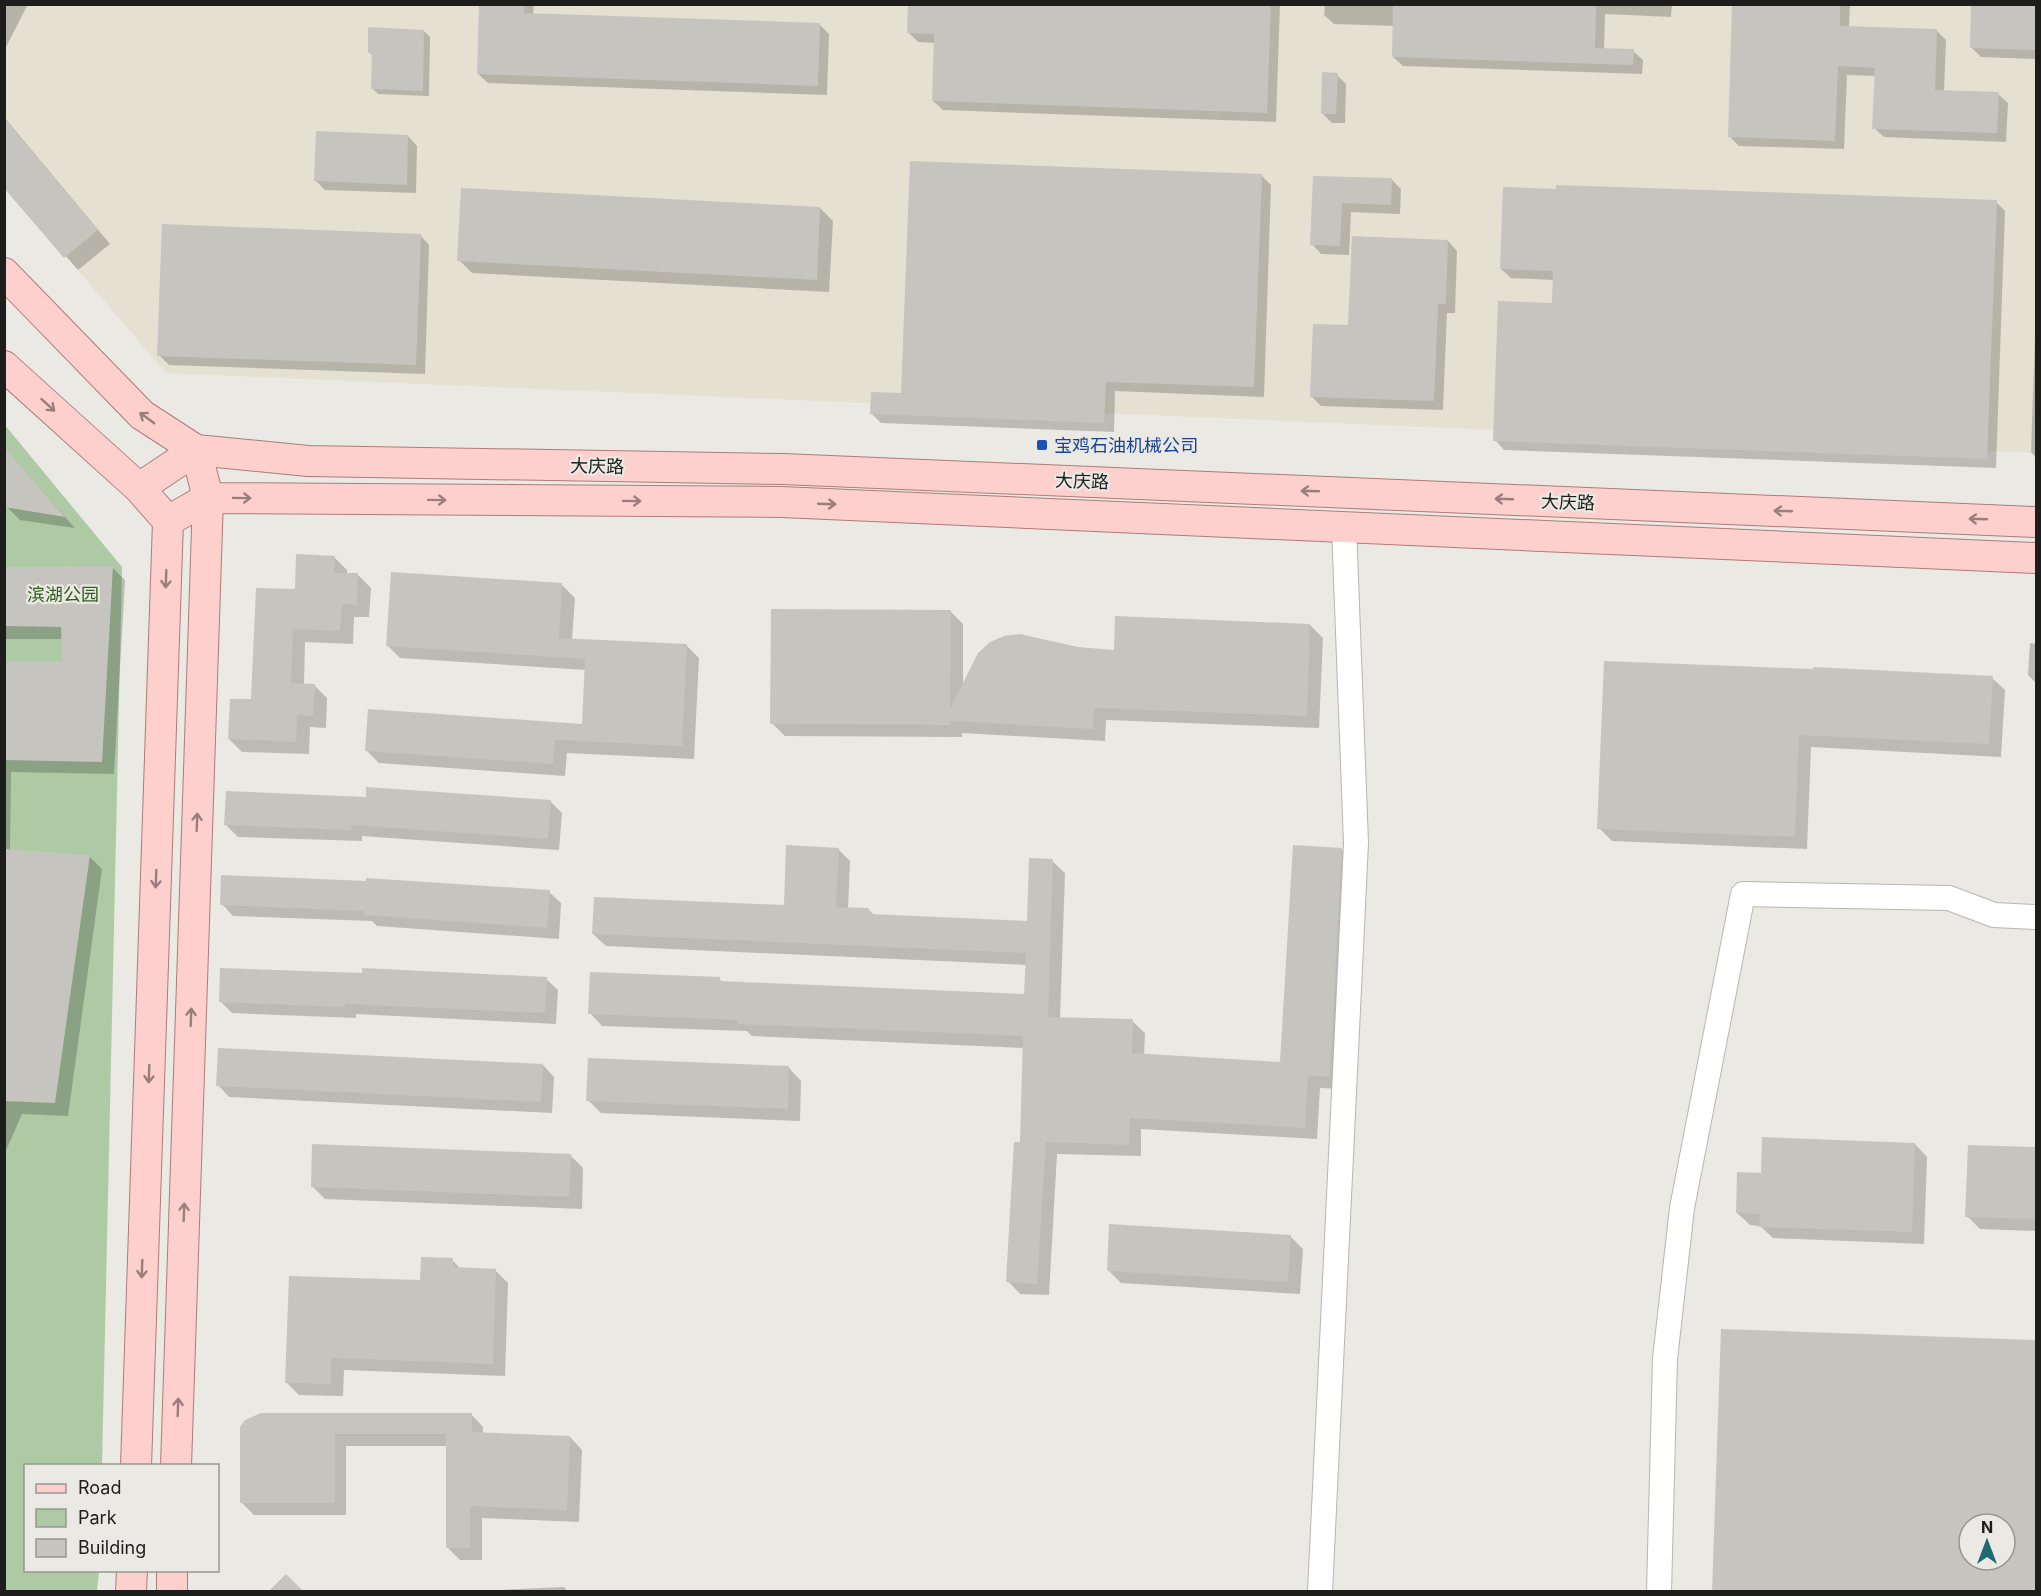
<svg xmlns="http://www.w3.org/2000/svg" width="2041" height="1596" font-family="Inter,'Noto Sans SC',sans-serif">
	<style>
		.built { fill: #e4e1d3 }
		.green { fill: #adcaa4 }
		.shadow { fill: #0003 }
		.building { fill: #c6c4bf; fill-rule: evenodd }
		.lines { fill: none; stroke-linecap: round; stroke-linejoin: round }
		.minor-casing { stroke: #b7b6b1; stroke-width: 26 }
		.major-casing { stroke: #ad7c79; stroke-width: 32 }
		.minor { stroke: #fff; stroke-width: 24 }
		.major { stroke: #fdcfcd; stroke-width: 30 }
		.oneway { stroke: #987f7d }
		.transit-dot { fill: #1a4fb4; stroke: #eae9e3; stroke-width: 2 }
		.labels { text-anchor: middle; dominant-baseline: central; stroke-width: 4.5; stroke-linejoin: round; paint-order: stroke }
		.transit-label { font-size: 18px; fill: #164399; stroke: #eae9e3; text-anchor: start }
		.street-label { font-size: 18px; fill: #1d1d1b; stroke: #eae9e3 }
		.park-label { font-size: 18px; fill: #2f5f1b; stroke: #eae9e3 }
	</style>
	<rect width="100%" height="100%" fill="#eae9e3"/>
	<!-- built -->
	<path class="built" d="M4 5H2036V453L166 373 5 185Z"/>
	<!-- green -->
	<path class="green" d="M4 424 122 567 102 1465 26 1466V1570L99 1571 97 1591H5Z"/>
	<!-- shadow -->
	<path class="shadow" d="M4 4H28L4 51Z
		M481 4H534L533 14 820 25 829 34 827 95 488 83 478 74Z
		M910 4H1280L1276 122 943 110 933 101 935 43 918 42 909 33Z
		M1325 4H1672L1671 17 1605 14 1604 50 1633 51 1643 60 1642 74 1403 66 1393 57 1394 26 1334 24 1324 15Z
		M1734 4H1850L1849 28 1937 31 1946 40 1944 92 1998 94 2008 103 2006 142 1884 137 1874 128 1876 76 1847 75 1844 149 1739 146 1729 136Z
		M2036 4V59L1981 57 1971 47Z
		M424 31 430 37 429 96 378 94 372 88 373 56 369 52Z
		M1337 75 1346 84 1345 123H1332L1322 113Z
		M4 117 110 244 78 270 4 185Z
		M408 136 417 146 416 193 325 190 316 181Z
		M1261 175 1271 185 1264 397 1115 391 1114 432 881 423 872 414Z
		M1314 177 1392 180 1401 189 1400 214 1351 212 1349 255 1321 254 1312 244Z
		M1558 190 1996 202 2005 211 1996 468 1504 450 1495 440 1553 305 1554 280 1511 278 1501 269Z
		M820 208 833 221 829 292 472 273 459 260Z
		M420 235 429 245 425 374 169 365 159 355Z
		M1448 241 1457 251 1455 313H1447L1443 410 1321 406 1312 397 1350 326Z
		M2036 306V458L2031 452Z
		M4 448 75 528 20 520 4 504Z
		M334 557 347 570V575H358L371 588 369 617H354L353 644 305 642 304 685H314L327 698 326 728 310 727 309 754 242 752 229 739 252 701 296 591Z
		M112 567 125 580 114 774 11 772 10 851 89 856 102 869 68 1116 22 1114 4 1155V663L64 662 63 639H4V568Z
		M562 585 575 598 572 640 686 645 699 658 694 759 567 753 565 776 379 763 366 750 583 725 586 670 400 658 387 645Z
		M951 612 963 624V688L1078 649 1115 651 1310 625 1323 638 1319 728 1106 720 1105 741 962 733V737L785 736 772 723Z
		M2030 643 2036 644V683L2028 675Z
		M1605 662 1992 678 2005 690 2001 757 1811 747 1807 849 1612 841 1599 828Z
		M367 798 550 801 562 813 559 850 362 836V841L238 837 226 825Z
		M838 849 850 861 848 909 869 910 875 916 1028 922 1052 861 1065 873 1060 1019 1132 1021 1145 1033 1144 1055 1282 1063 1341 849 1353 862 1342 1089 1320 1088 1317 1139 1141 1129V1156L1057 1154 1049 1295 1020 1294 1008 1281 1021 1144 1024 1048 752 1036 747 1031 602 1026 590 1013 719 979 724 983 1026 996 1027 965 606 946 593 934 785 906Z
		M549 892 561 903 559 939 377 926 372 921 233 916 222 904Z
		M546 979 558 990 556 1024 356 1014V1018L232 1013 220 1001Z
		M543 1065 554 1077 552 1113 229 1097 218 1085Z
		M789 1068 801 1081 800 1121 601 1113 588 1100Z
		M1915 1144 1927 1157 1924 1244 1773 1238 1760 1226 1750 1225 1737 1213 1762 1175Z
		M2036 1149V1231L1980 1229 1967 1216Z
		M570 1155 583 1168 582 1209 325 1199 312 1186Z
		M1290 1236 1303 1249 1300 1294 1121 1283 1108 1270Z
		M452 1260 461 1269 495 1270 508 1283 505 1376 344 1370 343 1396 299 1395 286 1382Z
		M471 1414 483 1427V1434L570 1437 582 1450 579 1522 482 1518V1560H460L448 1548V1446H346V1515H254L242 1503V1428Z
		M564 1587 568 1592H453Z"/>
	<!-- building -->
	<path class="building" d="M479 4H525L524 13 820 23 818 86 477 74Z
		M908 4H1271L1267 113 932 101 934 34 907 33Z
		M1393 4H1596L1595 48 1634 49 1633 65 1392 57Z
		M1732 4H1840V26L1937 29 1935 90 1999 92 1997 133 1872 129 1875 68 1838 66 1835 141 1728 137Z
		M1971 4H2037V50L1970 48Z
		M368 27 424 30 423 91 371 89 372 53H368Z
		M1322 72 1338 73 1336 114H1321Z
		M4 118 98 230 64 258 4 188Z
		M316 131 408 135 407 185 314 181Z
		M910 161 1262 174 1254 387 1106 382 1104 423 870 414 871 392 901 393Z
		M1313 176 1392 178 1391 205 1342 203 1340 246 1310 245Z
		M1556 185 1997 200 1987 459 1493 441 1498 301 1552 303 1553 271 1500 269 1503 187 1556 189Z
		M461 188 820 207 817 280 457 261Z
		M162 224 421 234 416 365 157 356Z
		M1352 236 1448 240 1446 304H1438L1434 401 1310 397 1313 324 1348 325Z
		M4 447 65 517 4 507Z
		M296 554 335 556 334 573H358L357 605 342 604 340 631 293 629 291 683 315 684 313 716 297 715 296 742 228 739 230 699H251L256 588 295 589Z
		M113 566 102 762 4 760V662L62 661 61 627 4 626V567Z
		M391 572 562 583 559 638 687 644 682 746 555 740 553 764 365 751 368 709 582 724 585 659 386 646Z
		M771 609 951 610 950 709 978 653 990 642 1004 636 1020 634 1078 647 1114 650 1115 616 1310 624 1307 716 1094 708 1093 729 950 721V725L770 724Z
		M1604 661 1813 669V667L1993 676 1989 744 1799 735 1795 837 1597 829Z
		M366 787 551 800 548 839 351 825V830L224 825 226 791 366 797Z
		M786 845 839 848 836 907 869 908V914L1027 921 1029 858 1053 859 1048 1017 1133 1019 1132 1053 1280 1062 1293 845 1342 848 1330 1077 1308 1076 1305 1128 1130 1118 1129 1145 1046 1142 1037 1284 1006 1282 1014 1142H1020L1023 1036 738 1024V1020L588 1014 590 972 720 977V981L1024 994 1026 953 592 934 594 897 784 905Z
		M4 849 90 855 55 1103 4 1101Z
		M221 875 366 881V878L550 890 547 928 364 915V911L220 905Z
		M220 968 362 973V968L547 977 545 1013 345 1004V1007L219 1002Z
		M218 1048 543 1064 541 1102 216 1086Z
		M588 1058 789 1066 788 1109 586 1101Z
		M1762 1137 1915 1143 1912 1232 1759 1227 1760 1214 1736 1213 1737 1172 1761 1173Z
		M312 1144 571 1154 569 1197 311 1187Z
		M1968 1145 2037 1147V1219L1965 1217Z
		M1109 1224 1291 1235 1288 1282 1107 1271Z
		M421 1257 453 1258V1267L496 1269 493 1364 331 1358V1384L285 1383 289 1276 420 1280Z
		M1721 1329 2037 1340V1592H1712ZM1969 1524H2005V1560H1969Z
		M261 1413H472V1432L570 1436 567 1510 470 1506V1548H446V1434H335V1503H240V1427L245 1420Z
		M286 1574 304 1592H268Z"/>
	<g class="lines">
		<!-- minor casing -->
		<g class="minor-casing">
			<path id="minor" d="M1320 1592 1356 843 1344 526
				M1659 1592 1665 1359 1682 1208 1743 894 1949 898 1994 915 2036 917"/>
		</g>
		<!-- major casing -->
		<g class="major-casing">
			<path id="major" d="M4 273 142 415 196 450 208 498 176 1466
				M4 366 139 488 168 521 136 1466
				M139 488 196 450 308 461 783 469 2036 522
				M168 521 208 498 782 502 2036 558
				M131 1592 132 1570
				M172 1592V1570"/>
		</g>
		<!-- minor -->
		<use href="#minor" class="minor"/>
		<!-- major -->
		<use href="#major" class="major"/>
	</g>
	<!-- one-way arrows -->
	<defs><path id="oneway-shaft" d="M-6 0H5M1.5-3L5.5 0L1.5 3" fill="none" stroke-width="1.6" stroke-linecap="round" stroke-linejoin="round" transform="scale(1.5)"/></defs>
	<g class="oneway">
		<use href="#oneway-shaft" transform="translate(48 405) rotate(42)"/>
		<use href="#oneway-shaft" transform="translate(147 418) rotate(-144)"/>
		<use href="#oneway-shaft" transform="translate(1310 491) rotate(-178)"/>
		<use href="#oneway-shaft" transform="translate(242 498) rotate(1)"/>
		<use href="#oneway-shaft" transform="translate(1504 499) rotate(-178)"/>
		<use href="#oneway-shaft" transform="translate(437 500) rotate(1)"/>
		<use href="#oneway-shaft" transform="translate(632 501) rotate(1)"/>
		<use href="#oneway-shaft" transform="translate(827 504) rotate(2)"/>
		<use href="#oneway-shaft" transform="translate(1783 511) rotate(-178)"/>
		<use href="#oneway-shaft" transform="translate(1978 519) rotate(-178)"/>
		<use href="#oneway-shaft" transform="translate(166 579) rotate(92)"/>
		<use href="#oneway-shaft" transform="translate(197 822) rotate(-88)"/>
		<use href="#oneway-shaft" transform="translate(156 879) rotate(92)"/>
		<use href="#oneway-shaft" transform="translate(191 1017) rotate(-88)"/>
		<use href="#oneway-shaft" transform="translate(149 1074) rotate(92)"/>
		<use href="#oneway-shaft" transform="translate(184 1212) rotate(-88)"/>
		<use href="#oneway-shaft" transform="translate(142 1269) rotate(92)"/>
		<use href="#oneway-shaft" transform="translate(178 1407) rotate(-88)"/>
	</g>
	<!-- markers -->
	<rect class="transit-dot" x="1036" y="439" width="12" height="12" rx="3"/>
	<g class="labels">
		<!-- transit labels -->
		<g class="transit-label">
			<text x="1054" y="445">宝鸡石油机械公司</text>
		</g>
		<!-- street labels -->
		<g class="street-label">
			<text transform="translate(597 466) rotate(1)">大庆路</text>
			<text transform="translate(1082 481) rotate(2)">大庆路</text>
			<text transform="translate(1568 502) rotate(2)">大庆路</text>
		</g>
		<!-- park labels -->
		<g class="park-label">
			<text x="63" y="594">滨湖公园</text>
		</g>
	</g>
	<!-- border -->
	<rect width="2041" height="1596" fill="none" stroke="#1d1d1b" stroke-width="12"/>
	<!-- legend -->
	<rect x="24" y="1464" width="195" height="108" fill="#eae9e3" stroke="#989793" stroke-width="1.5"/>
	<rect x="36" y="1484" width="30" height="9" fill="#fdcfcd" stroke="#989793" stroke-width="1.5"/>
	<text x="78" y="1494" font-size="18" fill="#1d1d1b">Road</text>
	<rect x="36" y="1509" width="30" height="18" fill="#adcaa4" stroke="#989793" stroke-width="1.5"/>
	<text x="78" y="1524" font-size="18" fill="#1d1d1b">Park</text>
	<rect x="36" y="1539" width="30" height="18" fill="#c6c4bf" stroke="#989793" stroke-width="1.5"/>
	<text x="78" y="1554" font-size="18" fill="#1d1d1b">Building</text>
	<!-- north arrow -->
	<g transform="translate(1987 1542)"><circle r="28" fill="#eae9e3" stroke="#989793" stroke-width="1.5"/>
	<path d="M0-4.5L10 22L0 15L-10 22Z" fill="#1f6a72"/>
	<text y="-9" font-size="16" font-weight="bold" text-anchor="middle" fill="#1d1d1b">N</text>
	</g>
</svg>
